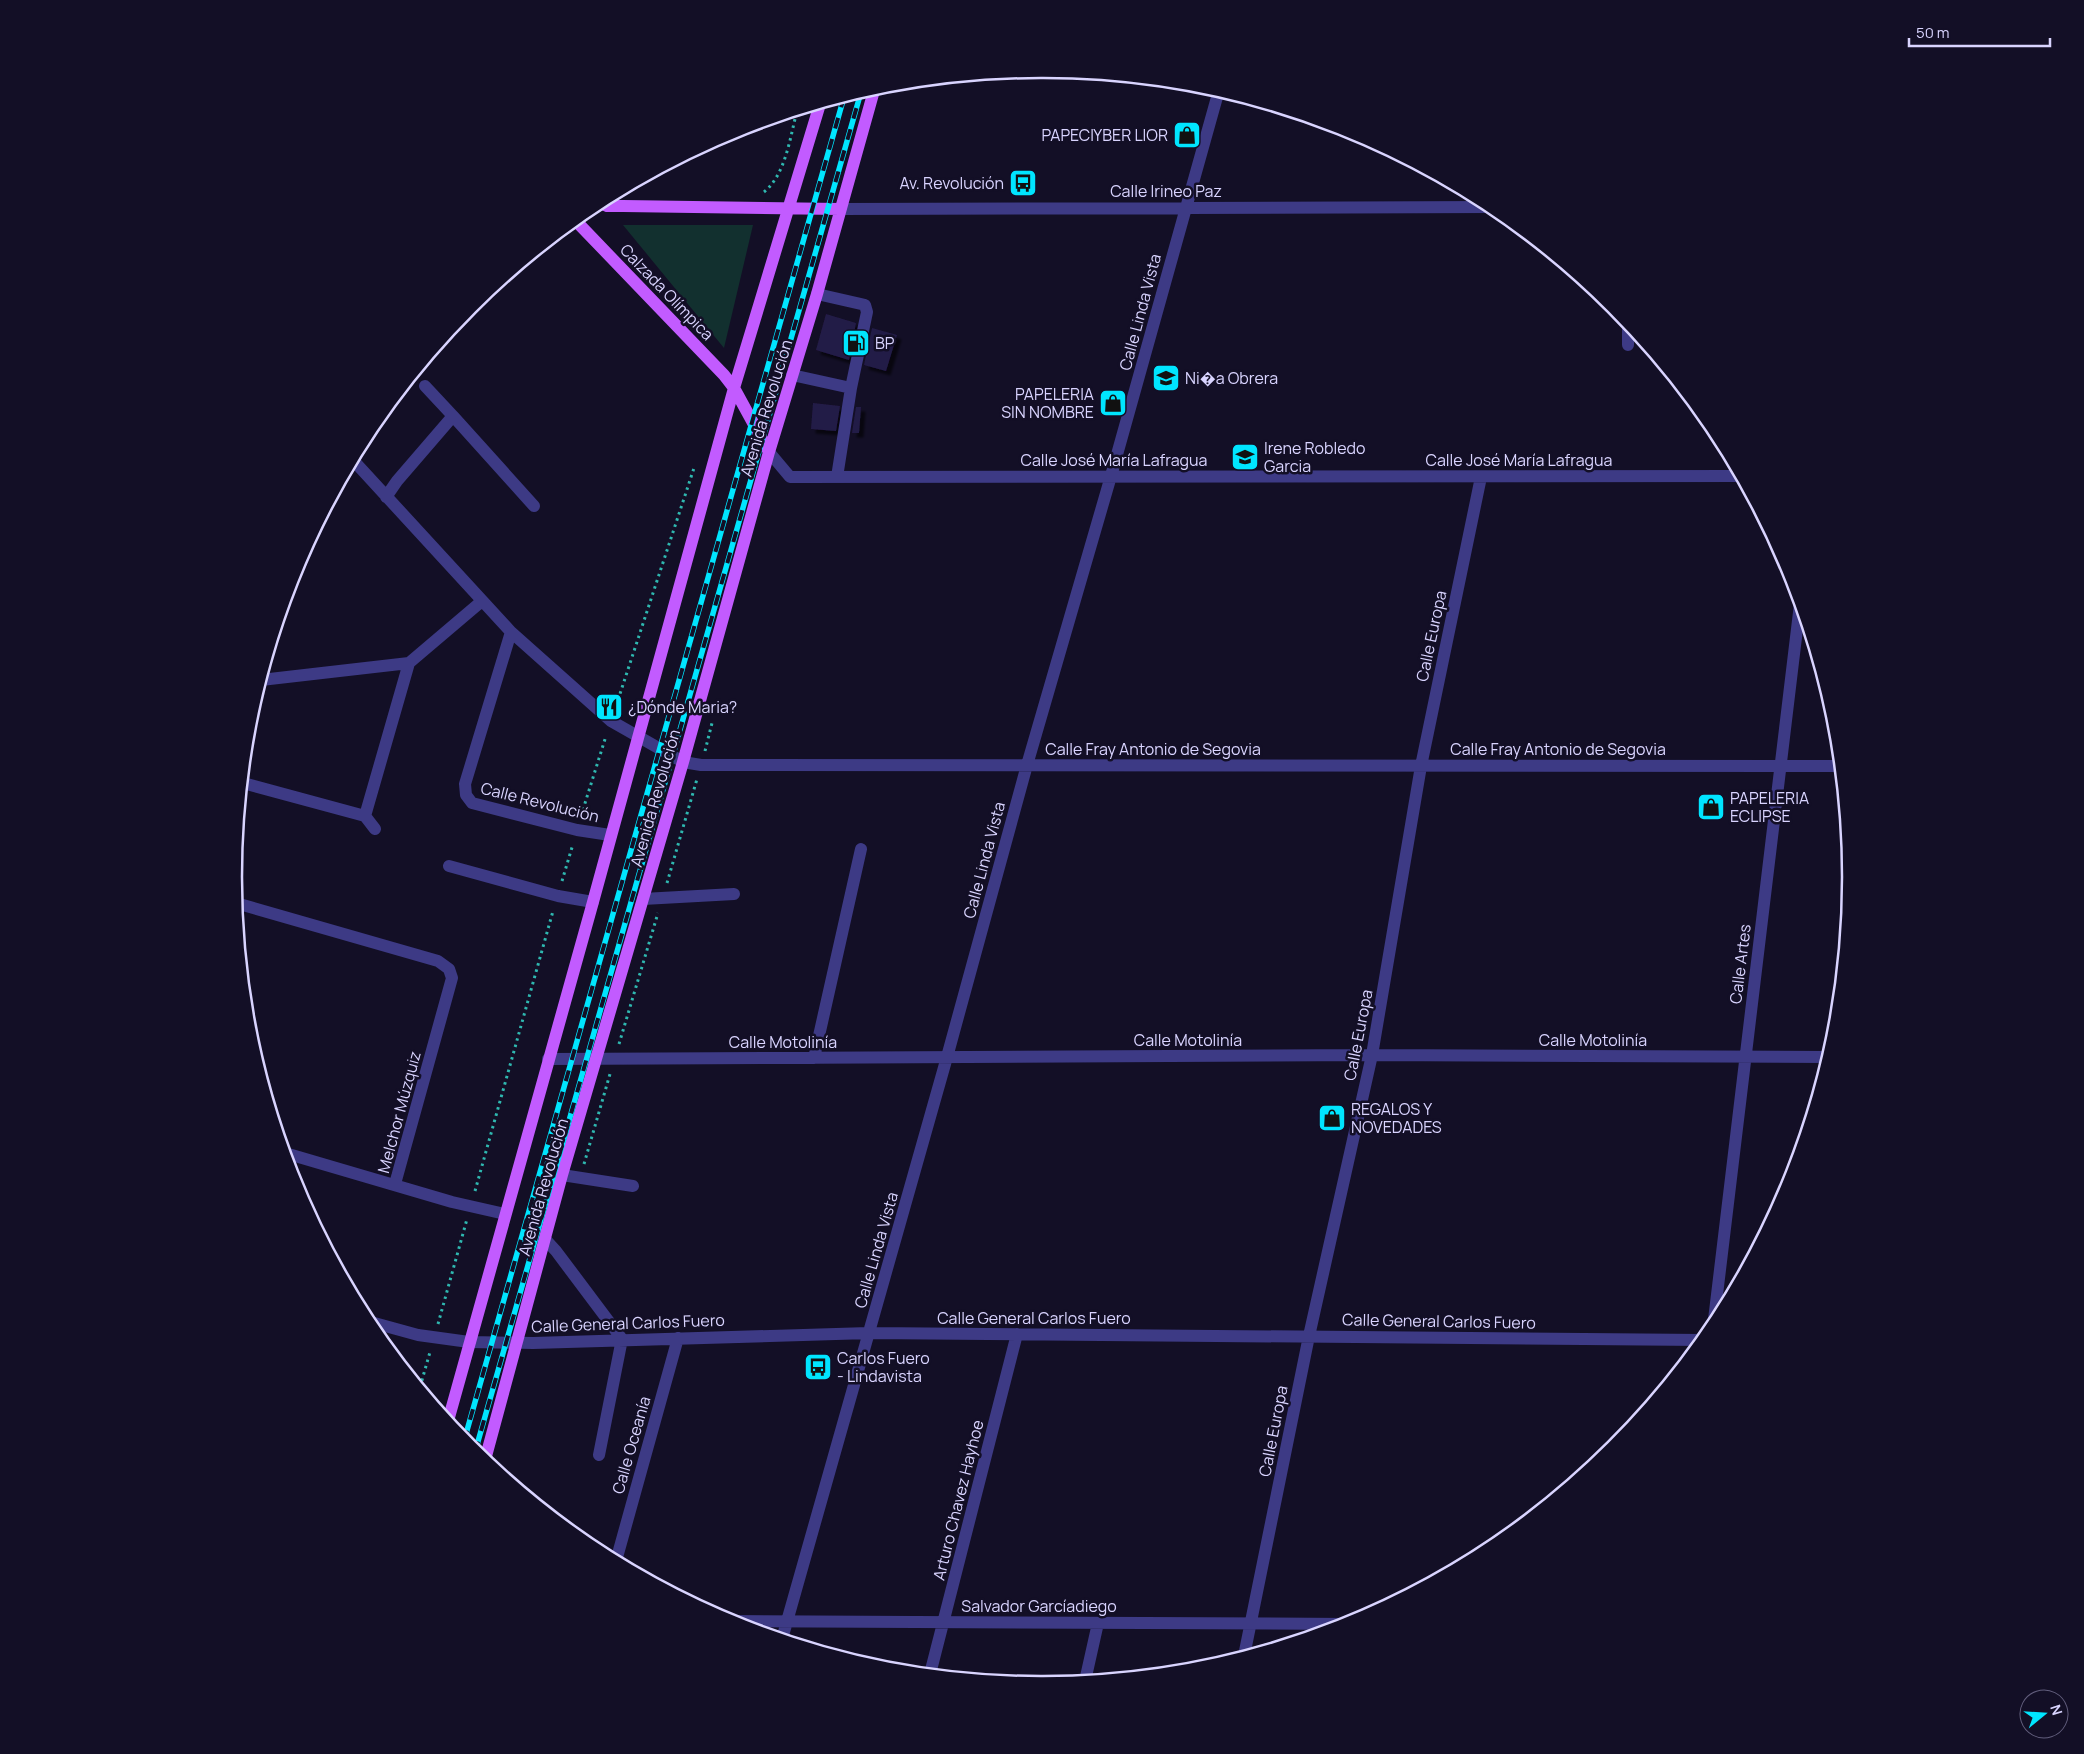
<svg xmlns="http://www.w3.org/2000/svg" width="2084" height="1754" font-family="Manrope,sans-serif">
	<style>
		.green { fill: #12302f }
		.building { fill: #241b47; filter: url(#shadow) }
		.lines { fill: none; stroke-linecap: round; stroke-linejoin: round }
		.path { stroke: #2fb8b0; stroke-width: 3; stroke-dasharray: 2.5 4; stroke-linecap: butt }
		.minor { stroke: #3d3a85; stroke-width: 12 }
		.major { stroke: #c25bff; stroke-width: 12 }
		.rail-casing { stroke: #00e5ff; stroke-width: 5.5 }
		.rail { stroke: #130f26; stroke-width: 4; stroke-dasharray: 11; stroke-linecap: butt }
		.labels { text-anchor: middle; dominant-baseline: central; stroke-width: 5; stroke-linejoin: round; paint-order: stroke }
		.poi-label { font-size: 16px; fill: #d9d4ff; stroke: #130f26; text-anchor: start }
		.street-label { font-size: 16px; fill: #d9d4ff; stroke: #130f26 }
		.rim { fill: none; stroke: #d9d4ff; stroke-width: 2.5 }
	</style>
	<defs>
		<filter id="shadow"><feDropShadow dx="4.5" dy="4.5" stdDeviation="1" flood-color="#0009"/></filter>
	</defs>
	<rect width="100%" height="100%" fill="#130f26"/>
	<!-- green -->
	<path class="green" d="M623 225H753L724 348Z"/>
	<!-- building -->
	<path class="building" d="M826 314 856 323 849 360 816 350Z
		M872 328 897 335 886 371 864 365Z
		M813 403 840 406 836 431 811 429Z
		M856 407H861L859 433H852Z"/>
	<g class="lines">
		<!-- path -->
		<path class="path" d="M764 192C786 174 790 137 797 111
			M616 706 694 468
			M705 751 712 723
			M581 816 606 736
			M562 881 573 844
			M667 883 697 779
			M619 1044 658 913
			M584 1164 610 1074
			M475 1191 553 911
			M438 1324 467 1219
			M420 1387 430 1352"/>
		<!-- minor -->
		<path class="minor" d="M840 209 1493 207
			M817 294 861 304 865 305 867 312 851 388 837 477
			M1628 345V323
			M792 375 851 388
			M425 386 453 416
			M769 452 790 477 1740 476
			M353 460 511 632 611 721 683 762 701 765 1839 766
			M386 497 397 481 453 416 534 506
			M511 632 465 784 466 795 472 803 577 830 610 835
			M261 680 409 663 482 601
			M243 783 365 816 375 829
			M365 816 409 663
			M449 866 558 896 593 902
			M643 899 734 894
			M236 903 438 961 449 969 452 978 395 1184
			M814 1058 861 849
			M548 1059 1372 1055 1828 1057
			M285 1153 452 1202 505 1214
			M562 1175 633 1186
			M545 1239 556 1251 622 1339 599 1455
			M367 1321 418 1335 469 1342 533 1343 869 1333 1703 1340
			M1713 1328 1800 604
			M616 1561 678 1338
			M727 1621 1351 1624
			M782 1639 947 1057 1027 765 1111 476 1219 90
			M1244 1656 1309 1336 1372 1055 1421 766 1481 477
			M930 1674 1017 1334
			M1085 1681 1098 1623"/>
		<!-- major -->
		<path class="major" d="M598 202 607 206H623L840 209
			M575 220 724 375 734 388 769 452
			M448 1421 593 902 734 388 820 104
			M485 1460 562 1175 683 762 769 452 817 294 875 87"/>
		<!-- rail casing -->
		<g class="rail-casing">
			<path id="rail" d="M464 1441 844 97
				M475 1452 861 92"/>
		</g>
		<!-- rail -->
		<use href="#rail" class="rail"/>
	</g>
	<!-- icons -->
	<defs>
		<g id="shop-square" transform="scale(1.4375)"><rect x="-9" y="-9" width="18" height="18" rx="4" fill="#00e5ff" stroke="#130f26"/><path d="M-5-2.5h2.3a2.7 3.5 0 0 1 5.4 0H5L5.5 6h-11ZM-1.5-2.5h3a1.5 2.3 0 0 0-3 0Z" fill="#111"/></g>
		<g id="bus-square" transform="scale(1.4375)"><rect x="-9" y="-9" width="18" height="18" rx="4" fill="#00e5ff" stroke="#130f26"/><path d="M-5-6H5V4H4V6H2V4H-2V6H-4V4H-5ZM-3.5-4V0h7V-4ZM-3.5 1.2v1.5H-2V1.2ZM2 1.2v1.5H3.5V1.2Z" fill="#111"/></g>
		<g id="fuel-square" transform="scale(1.4375)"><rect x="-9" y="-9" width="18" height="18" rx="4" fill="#00e5ff" stroke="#130f26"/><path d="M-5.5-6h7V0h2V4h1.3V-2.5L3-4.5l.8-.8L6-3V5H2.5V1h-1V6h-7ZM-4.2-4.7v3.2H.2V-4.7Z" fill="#111"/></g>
		<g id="school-square" transform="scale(1.4375)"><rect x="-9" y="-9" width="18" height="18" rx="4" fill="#00e5ff" stroke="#130f26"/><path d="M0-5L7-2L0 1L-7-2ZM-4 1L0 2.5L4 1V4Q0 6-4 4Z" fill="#111"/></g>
		<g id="restaurant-square" transform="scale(1.4375)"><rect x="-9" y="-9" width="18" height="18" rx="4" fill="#00e5ff" stroke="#130f26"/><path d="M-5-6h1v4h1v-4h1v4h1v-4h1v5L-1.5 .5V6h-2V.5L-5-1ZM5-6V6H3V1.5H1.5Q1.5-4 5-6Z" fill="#111"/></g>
	</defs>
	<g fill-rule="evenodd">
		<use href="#shop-square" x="1187" y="135"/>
		<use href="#bus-square" x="1023" y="183"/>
		<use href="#fuel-square" x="856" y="343"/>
		<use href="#school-square" x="1166" y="378"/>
		<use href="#shop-square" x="1113" y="403"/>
		<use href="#school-square" x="1245" y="457"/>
		<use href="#restaurant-square" x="609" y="707"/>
		<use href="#shop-square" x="1711" y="807"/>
		<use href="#shop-square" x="1332" y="1118"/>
		<use href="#bus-square" x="818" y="1367"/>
	</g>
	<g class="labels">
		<!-- poi labels -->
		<g class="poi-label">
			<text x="1168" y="135" text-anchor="end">PAPECIYBER LIOR</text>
			<text x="1004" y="183" text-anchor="end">Av. Revolución</text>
			<text x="875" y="343">BP</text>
			<text x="1185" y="378">Ni�a Obrera</text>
			<text x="1094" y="394" text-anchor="end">PAPELERIA<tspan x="1094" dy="18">SIN NOMBRE</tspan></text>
			<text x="1264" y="448">Irene Robledo<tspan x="1264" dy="18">Garcia</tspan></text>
			<text x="628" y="707">¿Dónde Maria?</text>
			<text x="1730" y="798">PAPELERIA<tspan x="1730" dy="18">ECLIPSE</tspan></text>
			<text x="1351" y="1109">REGALOS Y<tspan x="1351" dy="18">NOVEDADES</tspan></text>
			<text x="837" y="1358">Carlos Fuero<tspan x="837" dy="18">- Lindavista</tspan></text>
		</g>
		<!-- street labels -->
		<g class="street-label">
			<text x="1166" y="191">Calle Irineo Paz</text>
			<text transform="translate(667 292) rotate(46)">Calzada Olímpica</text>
			<text transform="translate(1140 312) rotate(-75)">Calle Linda Vista</text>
			<text transform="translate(766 408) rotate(-73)">Avenida Revolución</text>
			<text x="1114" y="460">Calle José María Lafragua</text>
			<text x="1519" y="460">Calle José María Lafragua</text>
			<text transform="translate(1431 636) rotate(-78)">Calle Europa</text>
			<text x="1153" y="749">Calle Fray Antonio de Segovia</text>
			<text x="1558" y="749">Calle Fray Antonio de Segovia</text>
			<text transform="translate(655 798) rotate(-74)">Avenida Revolución</text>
			<text transform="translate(540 802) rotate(14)">Calle Revolución</text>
			<text transform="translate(984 860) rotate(-75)">Calle Linda Vista</text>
			<text transform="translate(1740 964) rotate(-83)">Calle Artes</text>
			<text transform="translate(1358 1035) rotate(-79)">Calle Europa</text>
			<text x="1188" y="1040">Calle Motolinía</text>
			<text x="1593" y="1040">Calle Motolinía</text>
			<text x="783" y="1042">Calle Motolinía</text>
			<text transform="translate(399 1112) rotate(-75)">Melchor Múzquiz</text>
			<text transform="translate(543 1187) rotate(-74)">Avenida Revolución</text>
			<text transform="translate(876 1250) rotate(-74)">Calle Linda Vista</text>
			<text x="1034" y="1318">Calle General Carlos Fuero</text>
			<text transform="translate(1439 1321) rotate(1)">Calle General Carlos Fuero</text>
			<text transform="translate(628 1323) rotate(-2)">Calle General Carlos Fuero</text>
			<text transform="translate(1273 1431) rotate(-79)">Calle Europa</text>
			<text transform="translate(631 1445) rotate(-74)">Calle Oceanía</text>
			<text transform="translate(958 1500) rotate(-76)">Arturo Chavez Hayhoe</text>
			<text x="1039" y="1606">Salvador Garcíadiego</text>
		</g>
	</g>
	<!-- crop -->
	<path d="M0 0H2084V1754H0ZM1041 78H1043A799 799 0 0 1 1842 877V877A799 799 0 0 1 1043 1676H1041A799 799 0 0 1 242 877V877A799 799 0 0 1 1041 78Z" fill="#130f26" fill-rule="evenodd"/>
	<path class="rim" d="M1041 78H1043A799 799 0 0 1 1842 877V877A799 799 0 0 1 1043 1676H1041A799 799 0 0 1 242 877V877A799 799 0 0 1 1041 78Z"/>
	<!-- north arrow -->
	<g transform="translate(2044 1714) rotate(72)"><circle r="24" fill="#130f26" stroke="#625e7d"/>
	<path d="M0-4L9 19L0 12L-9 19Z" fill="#00e5ff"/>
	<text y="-8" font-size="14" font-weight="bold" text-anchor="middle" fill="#d9d4ff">N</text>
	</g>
	<!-- scale -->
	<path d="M1909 38v8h141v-8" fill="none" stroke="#d9d4ff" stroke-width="2.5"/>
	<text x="1916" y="38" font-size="15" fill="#d9d4ff" stroke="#130f26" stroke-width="4" paint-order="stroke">50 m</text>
</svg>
